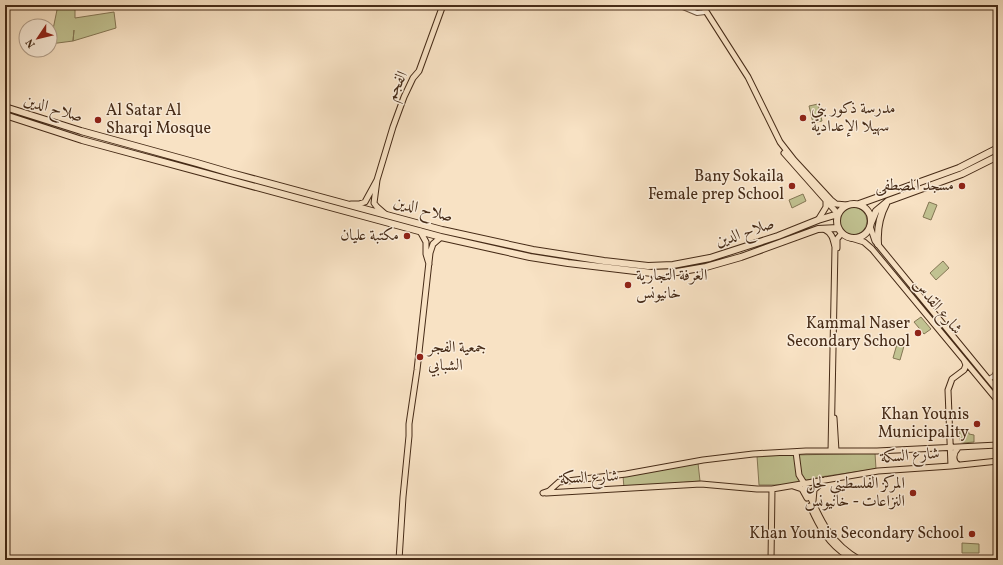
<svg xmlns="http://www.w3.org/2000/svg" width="1003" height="565" font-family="Vollkorn,Amiri,serif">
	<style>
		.green { fill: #c1c291; stroke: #847654 }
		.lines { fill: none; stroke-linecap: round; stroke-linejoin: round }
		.minor-casing { stroke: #725942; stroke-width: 6 }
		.major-casing { stroke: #462b17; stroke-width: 7 }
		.highway-casing { stroke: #462b17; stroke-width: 8 }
		.minor { stroke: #faecd9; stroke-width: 4 }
		.major { stroke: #f8e2c4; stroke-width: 5 }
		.highway { stroke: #f8e2c4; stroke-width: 6 }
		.poi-dot { fill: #8f2418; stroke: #faecd9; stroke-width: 1.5 }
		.labels { text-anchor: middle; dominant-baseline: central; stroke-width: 3; stroke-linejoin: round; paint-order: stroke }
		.street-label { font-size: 16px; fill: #462b17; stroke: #faecd9 }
		.poi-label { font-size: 16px; fill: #462b17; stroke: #faecd9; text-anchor: end }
	</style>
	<rect width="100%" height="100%" fill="#f8e2c4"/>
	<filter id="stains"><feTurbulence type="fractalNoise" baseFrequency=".005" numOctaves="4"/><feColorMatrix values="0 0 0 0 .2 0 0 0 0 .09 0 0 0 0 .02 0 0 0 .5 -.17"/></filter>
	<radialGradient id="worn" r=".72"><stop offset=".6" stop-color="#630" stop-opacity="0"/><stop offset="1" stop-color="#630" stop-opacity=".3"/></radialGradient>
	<!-- green -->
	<path class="green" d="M58 5H75V18L114 12 116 28 73 41 74 30 73 41 50 44Z
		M818 104 822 121 813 123 809 106Z
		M803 194 806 201 792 208 789 200Z
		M929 202 937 205 931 220 923 217Z
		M839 221a14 14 0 1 1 28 0a14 14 0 1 1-28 0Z
		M943 261 949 268 936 280 930 273Z
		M921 317 931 329 924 334 914 322Z
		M897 344 904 346 900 360 893 358Z
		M961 429H968L969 434 974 435V442L963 443 960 441 959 432Z
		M875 453 876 469 820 477 787 485H759L757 456Z
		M698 463 700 481 624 488 623 476 660 470Z
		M962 543 979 544V553H962Z"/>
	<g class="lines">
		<!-- minor casing -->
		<g class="minor-casing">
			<path id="minor" d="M678 5 697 13 705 12
				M989 379 994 376 998 369"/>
		</g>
		<!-- major casing -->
		<g class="major-casing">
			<path id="major" d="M702 5 748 77 780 142 794 160 831 200 836 204 847 205
				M784 153 838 214
				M351 204H359L365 202 377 180
				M385 214 377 207 374 203 377 180 393 127 404 97 413 78 419 71 443 5
				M818 220 826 207V201
				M870 226 875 241 998 391
				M824 229C832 233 833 238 835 247L831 451
				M420 231 426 242V254L429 264
				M851 238 864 242 872 249 998 401
				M837 248V239L842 233
				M834 418 836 451
				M958 448C953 453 952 461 958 465
				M796 452 799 475 804 483C819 516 827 541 860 560
				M951 466 948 390 952 379 964 370 966 365 964 360
				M793 486 802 489 807 498
				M543 493 549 491 559 482 626 474 703 460 753 454 806 451H877L998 445
				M546 493 701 484 757 489H772L878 471 951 466 998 461
				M813 501 814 490 825 480
				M810 506C819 526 828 544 848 556
				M399 560 403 497 409 436V424L417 370 430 253 433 244 441 237
				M771 560 772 489"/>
		</g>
		<!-- highway casing -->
		<g class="highway-casing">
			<path id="highway" d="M5 107 81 131 197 163 231 173 442 230 533 250 604 261 648 266 673 265 710 258 778 236 818 220 838 214
				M5 115 82 140 441 237 530 257 568 263 652 273 677 272 706 267 741 257 818 229 838 228
				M837 221a17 17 0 1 1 34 0a17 17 0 1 1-34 0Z
				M859 204 959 168 998 148
				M871 223 876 211 888 201 962 174 998 156
				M878 244C877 229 879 217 886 204"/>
		</g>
		<!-- minor -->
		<use href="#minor" class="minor"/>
		<!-- major -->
		<use href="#major" class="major"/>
		<!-- highway -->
		<use href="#highway" class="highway"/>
	</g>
	<!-- markers -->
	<g class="poi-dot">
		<circle cx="803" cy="118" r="4"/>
		<circle cx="98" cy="120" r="4"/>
		<circle cx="792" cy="186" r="4"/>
		<circle cx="962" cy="186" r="4"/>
		<circle cx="407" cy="236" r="4"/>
		<circle cx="628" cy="285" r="4"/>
		<circle cx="918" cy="333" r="4"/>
		<circle cx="420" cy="357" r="4"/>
		<circle cx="977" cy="424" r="4"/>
		<circle cx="913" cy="493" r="4"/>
		<circle cx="972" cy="534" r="4"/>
	</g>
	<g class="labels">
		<!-- street labels -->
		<g class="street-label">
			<text transform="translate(397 86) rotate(-63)">الفجم</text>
			<text transform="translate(53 109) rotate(17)">صلاح الدين</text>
			<text transform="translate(423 210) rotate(15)">صلاح الدين</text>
			<text transform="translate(745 233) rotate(-18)">صلاح الدين</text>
			<text transform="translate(937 307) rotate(50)">شارع القدس</text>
			<text transform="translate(910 456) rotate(-4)">شارع السكة</text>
			<text transform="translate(589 478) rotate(-3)">شارع السكة</text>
		</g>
		<!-- poi labels -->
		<g class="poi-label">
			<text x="811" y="109" text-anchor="start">مدرسة ذكور بني<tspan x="811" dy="18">سهيلا الإعدادية</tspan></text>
			<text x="106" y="111" text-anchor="start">Al Satar Al<tspan x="106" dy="18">Sharqi Mosque</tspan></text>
			<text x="784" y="177">Bany Sokaila<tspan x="784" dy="18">Female prep School</tspan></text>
			<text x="954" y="186">مسجد المصطفى</text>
			<text x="399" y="236">مكتبة عليان</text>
			<text x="636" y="276" text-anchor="start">الغرفة التجارية<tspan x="636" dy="18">خانيونس</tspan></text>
			<text x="910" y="324">Kammal Naser<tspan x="910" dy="18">Secondary School</tspan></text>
			<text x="428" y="348" text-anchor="start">جمعية الفجر<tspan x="428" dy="18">الشبابي</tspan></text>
			<text x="969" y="415">Khan Younis<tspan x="969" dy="18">Municipality</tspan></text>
			<text x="905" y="484">المركز الفلسطيني لحل<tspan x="905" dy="18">النزاعات - خانيونس</tspan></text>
			<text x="964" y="534">Khan Younis Secondary School</text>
		</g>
	</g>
	<!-- margin -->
	<rect width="1003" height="565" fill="none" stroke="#f8e2c4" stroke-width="20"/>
	<rect x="6" y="6" width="991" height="553" fill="none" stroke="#462b17" stroke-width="2"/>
	<rect x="10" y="10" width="983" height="545" fill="none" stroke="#462b17"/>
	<!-- north arrow -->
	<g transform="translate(38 38) rotate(235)"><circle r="19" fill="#faecd9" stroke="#b29f8b"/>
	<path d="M0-3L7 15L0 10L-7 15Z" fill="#8f2418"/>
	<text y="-6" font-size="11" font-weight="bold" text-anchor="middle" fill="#462b17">N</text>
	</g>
	<rect width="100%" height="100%" filter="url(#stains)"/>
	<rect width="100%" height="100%" fill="url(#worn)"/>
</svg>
